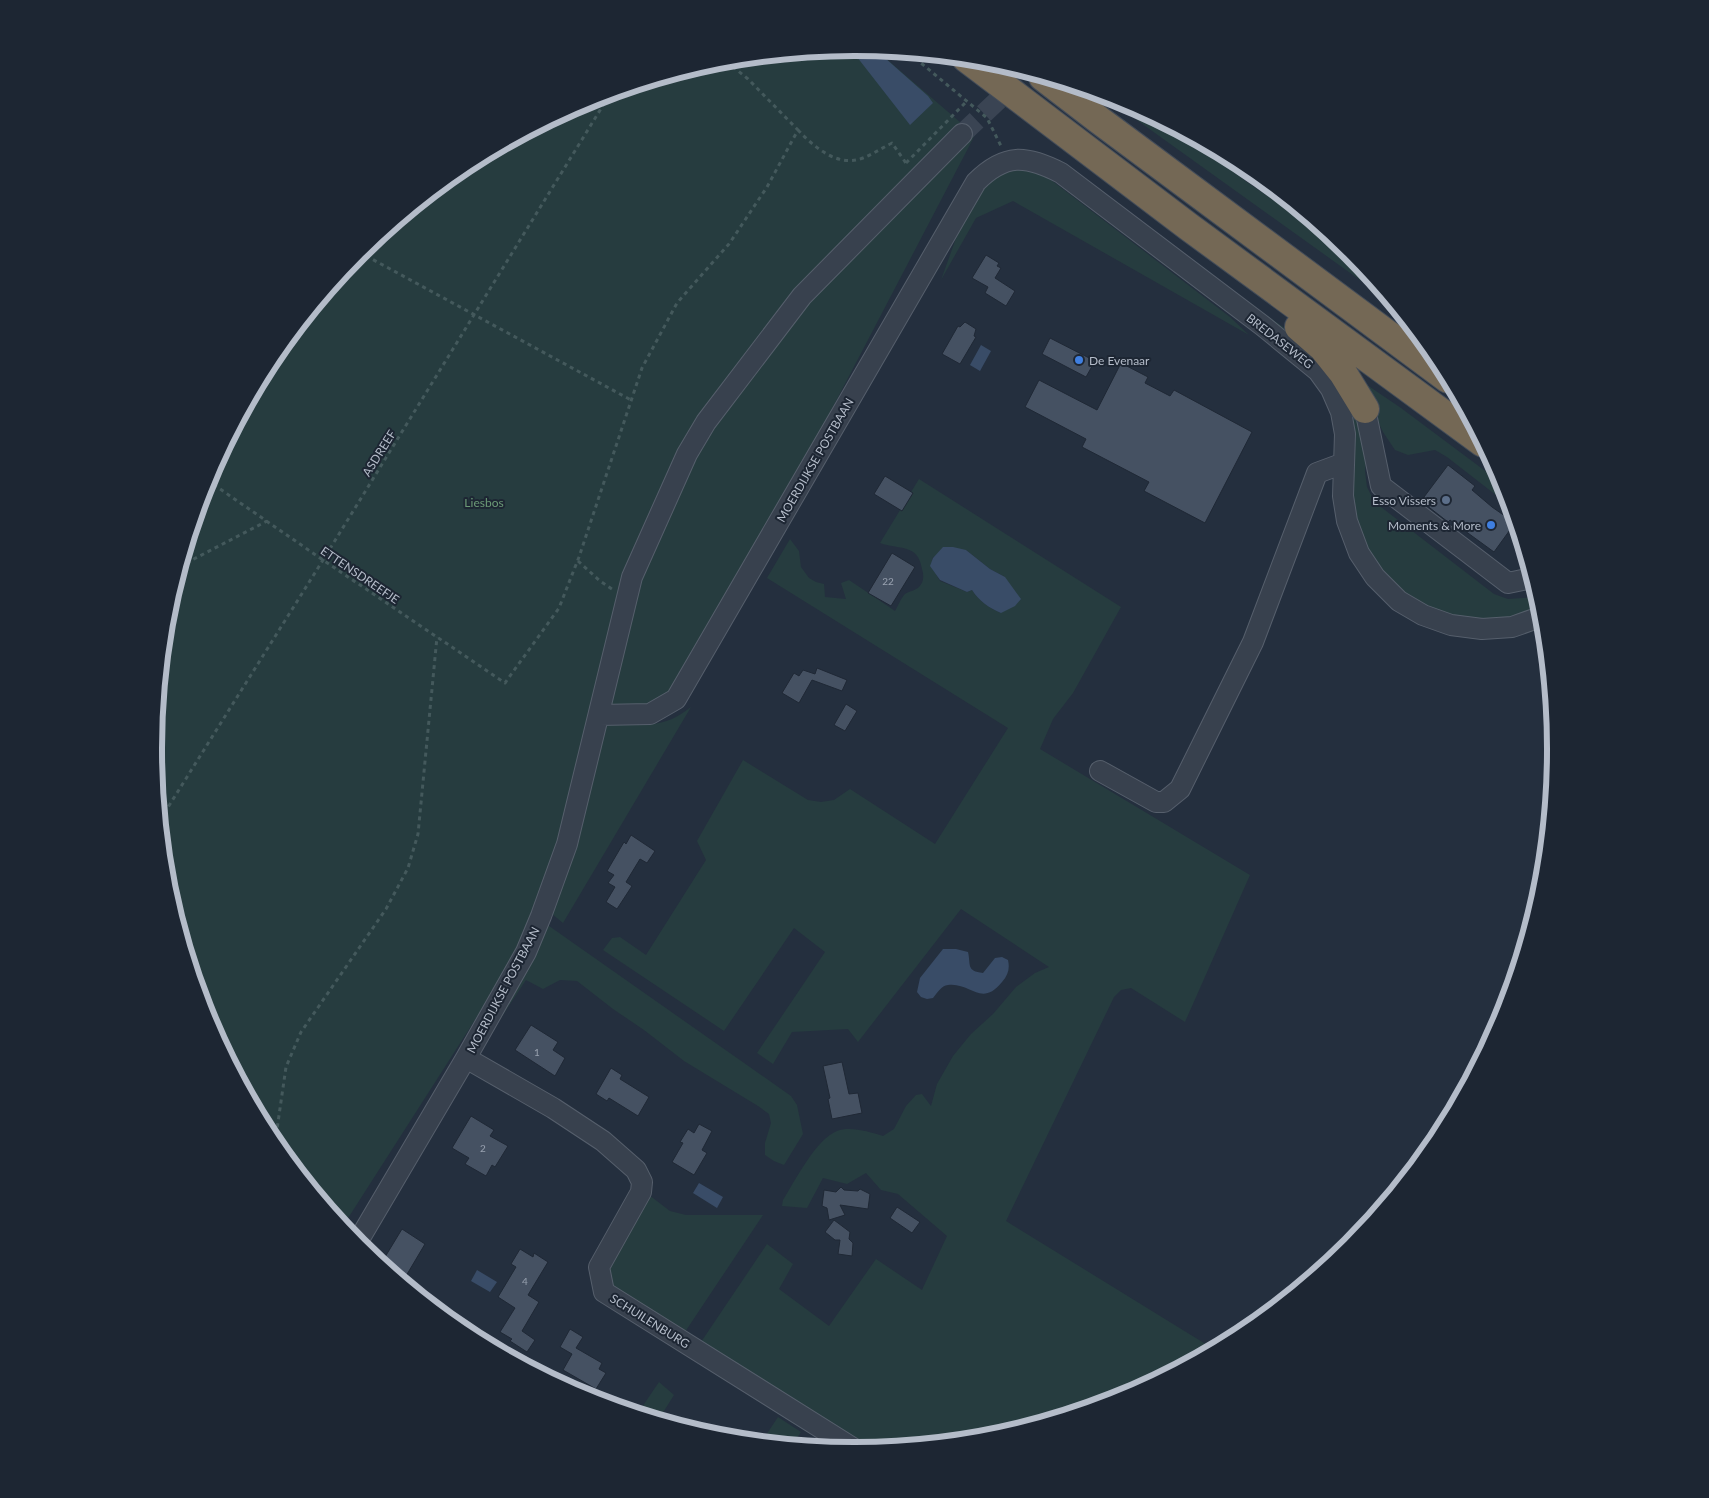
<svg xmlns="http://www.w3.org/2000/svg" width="1709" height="1498" font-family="Lato,sans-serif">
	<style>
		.green { fill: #263c3f; fill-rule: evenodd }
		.water { fill: #394c67 }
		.building { fill: #455162; stroke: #1f2835 }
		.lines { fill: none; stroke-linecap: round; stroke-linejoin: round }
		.minor-tunnel { stroke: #3a4453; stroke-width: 20; stroke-dasharray: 20 10; stroke-linecap: butt }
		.minor-casing { stroke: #565f6c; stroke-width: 22 }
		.highway-casing { stroke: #434c59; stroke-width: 30 }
		.path { stroke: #44595c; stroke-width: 3; stroke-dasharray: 4 4; stroke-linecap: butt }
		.minor { stroke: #38414e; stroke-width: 20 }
		.highway { stroke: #746855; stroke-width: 28 }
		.shop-dot { fill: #3f7fe0; stroke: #1d2633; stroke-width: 2 }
		.service-dot { fill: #5c6f8a; stroke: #1d2633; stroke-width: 2 }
		.labels { text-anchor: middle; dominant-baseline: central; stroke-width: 4; stroke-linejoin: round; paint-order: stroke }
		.number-label { font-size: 10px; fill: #98a1af }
		.street-label { font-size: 12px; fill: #b4bcc9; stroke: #1d2633 }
		.poi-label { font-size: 12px; fill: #b4bcc9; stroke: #1d2633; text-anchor: end }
		.park-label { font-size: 12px; fill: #6b9a76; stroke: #1d2633 }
		.rim { fill: none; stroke: #b4bcc9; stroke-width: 6 }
	</style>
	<rect width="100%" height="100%" fill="#242f3e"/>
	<!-- green -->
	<path class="green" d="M854 48 876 50 975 135 812 447 651 724C667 723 678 717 691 707L563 923 546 909 343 1226 271 1138 206 1017 166 886 153 749 167 612 207 480 271 359 359 253 465 166 586 101 718 61Z
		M1102 95C1161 112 1215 161 1266 195 1294 214 1326 229 1351 253 1366 268 1378 287 1392 303Z
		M1009 167 1042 173 1230 317 1249 335 1013 201 976 218 941 280 969 202 980 186Z
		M1174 251 1308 344 1329 365 1368 440 1365 471 1367 487 1372 497 1381 507 1494 594 1508 599 1538 597 1542 610 1482 624 1411 604 1362 551 1336 394Z
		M1348 372 1401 408 1504 485 1510 506 1447 457 1435 450 1408 455 1395 450 1383 432 1367 399Z
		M919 479 1121 607 1073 693 1053 719 1040 749 1250 875 1185 1022 1131 988 1121 990 1114 997 1006 1221 1212 1348 1210 1351 1123 1397 991 1437 863 1450 699 1345 767 1244 793 1264 779 1289 829 1326 876 1259 922 1290 947 1236 898 1194 881 1190 866 1173 847 1184 823 1178 807 1208 782 1206 783 1200C795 1181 816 1139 837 1131 851 1126 869 1132 883 1136L894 1129 906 1106 916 1095 922 1094 931 1106 937 1084 953 1056 971 1034 993 1014 1016 987 1035 973 1049 967 961 909 858 1042 848 1029 792 1032 773 1064 757 1053 825 952 794 928 724 1031 603 950 612 938 620 937 646 955 706 860 697 841 743 760 808 800 821 802 834 800 850 789 935 844 1008 728 767 578 790 539 799 551 801 567 809 578 816 582 824 584 825 597 846 599 841 583 849 580 895 611C898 606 901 598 905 594 909 591 915 591 919 587 924 582 924 575 922 569 918 543 899 550 880 543ZM966 550 990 569 1005 577 1001 613C989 608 979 601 972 590L967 592 940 581 931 566 933 557Z
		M542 921 791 1096 797 1105 803 1134 784 1165 774 1161 765 1155V1143L771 1123 769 1114 758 1106 684 1061 644 1030 613 1009 577 981 560 980 543 989 526 980 474 1059Z
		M649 1195 670 1211 686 1215H763L683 1335 613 1291 602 1273Z
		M456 1314 540 1367 538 1372 465 1332 452 1322Z
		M659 1382 674 1395 659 1419 638 1413Z
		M778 1417 801 1432 793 1444 762 1441Z"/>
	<!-- water -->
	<path class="water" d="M850 48 876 50 928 96 933 103 910 125Z
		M981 345 991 351 980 371 970 365Z
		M943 547H953L966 550 990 569 1005 577 1021 599 1015 606 1001 613C989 608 979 601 972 590L967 592 940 580 930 566 933 558Z
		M943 949H956L968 952C971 965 966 971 983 973L995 958 1002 957 1008 960C1010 969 1008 975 1002 982 981 1008 971 982 948 985 941 986 938 992 933 998L927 999 921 997 917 992 920 978Z
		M699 1183 723 1197 717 1208 693 1193Z
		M477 1270 497 1282 490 1292 471 1281Z"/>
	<!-- building -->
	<path class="building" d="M986 255 999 263 997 266 1001 268 995 278 1015 291 1006 306 985 293 988 287 972 278Z
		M965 322 976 329 974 336 976 337 960 364 942 354 958 326 960 327Z
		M1050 338 1095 361 1086 377 1042 354Z
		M1121 363 1148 377 1145 383 1170 396 1174 390 1252 432 1205 523 1144 491 1149 482 1082 447 1086 439 1025 407 1039 380 1097 410Z
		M1448 465 1475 486 1472 490 1492 507 1515 523 1494 552 1450 520 1448 522 1421 501Z
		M885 476 913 493 902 511 874 494Z
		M892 553 915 567 891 606 868 593Z
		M817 668 847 680 842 691 812 680 799 703 782 693 794 673 799 676 803 670 815 674Z
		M846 704 857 711 845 731 834 725Z
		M631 835 655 851 647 863 640 859 626 882 632 886 617 909 606 902 615 887 608 883 614 875 607 871 624 842 626 844Z
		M531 1025 558 1042 553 1050 565 1058 555 1076 515 1050Z
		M842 1062 849 1094 858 1093 862 1113 832 1119 828 1099 830 1098 823 1066Z
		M611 1068 622 1075 620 1079 649 1097 638 1116 609 1098 607 1101 596 1094Z
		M471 1116 494 1130 490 1136 508 1146 495 1167 492 1165 486 1176 465 1164 469 1158 452 1148Z
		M699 1124 712 1131 702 1150 707 1153 694 1175 672 1162 683 1143 680 1142 688 1129 694 1133Z
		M841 1187 844 1190 858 1191 860 1189 870 1194 868 1209 840 1205 845 1215 829 1220 827 1208 822 1206 824 1190 836 1192Z
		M897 1207 920 1222 912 1233 890 1218Z
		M834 1220 850 1232 849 1239 853 1243 852 1256 838 1254 840 1240H835L825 1232Z
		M402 1229 425 1244 406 1276 382 1262Z
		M520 1249 533 1257 534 1253 548 1262 528 1295 539 1302 522 1331 535 1340 527 1352 510 1341 512 1339 500 1332 515 1308 498 1297 516 1267 511 1264Z
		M570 1329 583 1337 576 1348 602 1363 599 1369 606 1373 596 1389 563 1370 572 1354 560 1347Z"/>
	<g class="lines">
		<!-- minor-tunnel -->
		<path class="minor-tunnel" d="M962 134 1028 72"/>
		<!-- minor casing -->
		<g class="minor-casing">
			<path id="minor" d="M1243 165 1246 167
				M1365 409 1381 486 1508 583 1532 578
				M599 715 650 714 676 699 976 182C1005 153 1026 155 1061 173L1263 326 1318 371 1331 389 1341 412 1345 434 1343 496 1347 521 1359 553 1375 577 1399 601 1423 615 1451 625 1482 629 1512 627 1543 616
				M1100 771 1156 802H1164L1180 789 1253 642 1317 473 1344 463
				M466 1058 553 1108 603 1141 636 1170 642 1182 641 1192 599 1267 604 1292 856 1450
				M357 1243 466 1058 526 952 541 916 567 844 632 577 687 454 706 422 802 296 962 134"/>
		</g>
		<!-- highway casing -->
		<g class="highway-casing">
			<path id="highway" d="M966 58 1189 227 1483 443
				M1043 77 1099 120 1448 379
				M1299 327 1323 348 1343 373 1365 409"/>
		</g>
		<!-- path -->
		<path class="path" d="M909 53 987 118 1001 146
			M798 130C814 147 838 168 863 158 873 154 882 148 892 143L908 166
			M906 163 967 101
			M359 252 631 400
			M207 480 323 560 505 683 559 608 579 557 642 368 677 303 729 244 767 187 798 130 748 79 725 60
			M578 561 600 581 612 589
			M180 568 190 561 267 521
			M160 820 323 560 610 94
			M275 1143 286 1067 301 1032 386 909 408 868 418 834 437 637"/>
		<!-- minor -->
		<use href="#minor" class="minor"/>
		<!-- highway -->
		<use href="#highway" class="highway"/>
	</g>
	<!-- markers -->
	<g class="shop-dot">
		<circle cx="1079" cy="360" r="5"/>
		<circle cx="1491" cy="525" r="5"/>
	</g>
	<circle class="service-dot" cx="1446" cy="500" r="5"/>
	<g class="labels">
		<!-- number labels -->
		<g class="number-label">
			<text x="888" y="581">22</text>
			<text x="537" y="1052">1</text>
			<text x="483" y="1148">2</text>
			<text x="525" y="1281">4</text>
		</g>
		<!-- street labels -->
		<g class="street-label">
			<text transform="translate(1280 341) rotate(38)">BREDASEWEG</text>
			<text transform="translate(379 453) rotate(-58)">ASDREEF</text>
			<text transform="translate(815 460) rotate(-60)">MOERDIJKSE POSTBAAN</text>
			<text transform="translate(360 575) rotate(34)">ETTENSDREEFJE</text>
			<text transform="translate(503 990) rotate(-62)">MOERDIJKSE POSTBAAN</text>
			<text transform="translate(650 1321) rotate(32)">SCHUILENBURG</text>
		</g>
		<!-- poi labels -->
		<g class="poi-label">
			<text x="1089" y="360" text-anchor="start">De Evenaar</text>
			<text x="1436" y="500">Esso Vissers</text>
			<text x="1481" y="525">Moments &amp; More</text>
		</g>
		<!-- park labels -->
		<g class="park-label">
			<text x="484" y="502">Liesbos</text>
		</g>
	</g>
	<!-- crop -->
	<path d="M0 0H1709V1498H0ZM854 56H855A692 692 0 0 1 1547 748V750A692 692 0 0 1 855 1442H854A692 692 0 0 1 162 750V748A692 692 0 0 1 854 56Z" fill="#1d2633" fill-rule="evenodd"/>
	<path class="rim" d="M854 56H855A692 692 0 0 1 1547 748V750A692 692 0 0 1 855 1442H854A692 692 0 0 1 162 750V748A692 692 0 0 1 854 56Z"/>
</svg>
